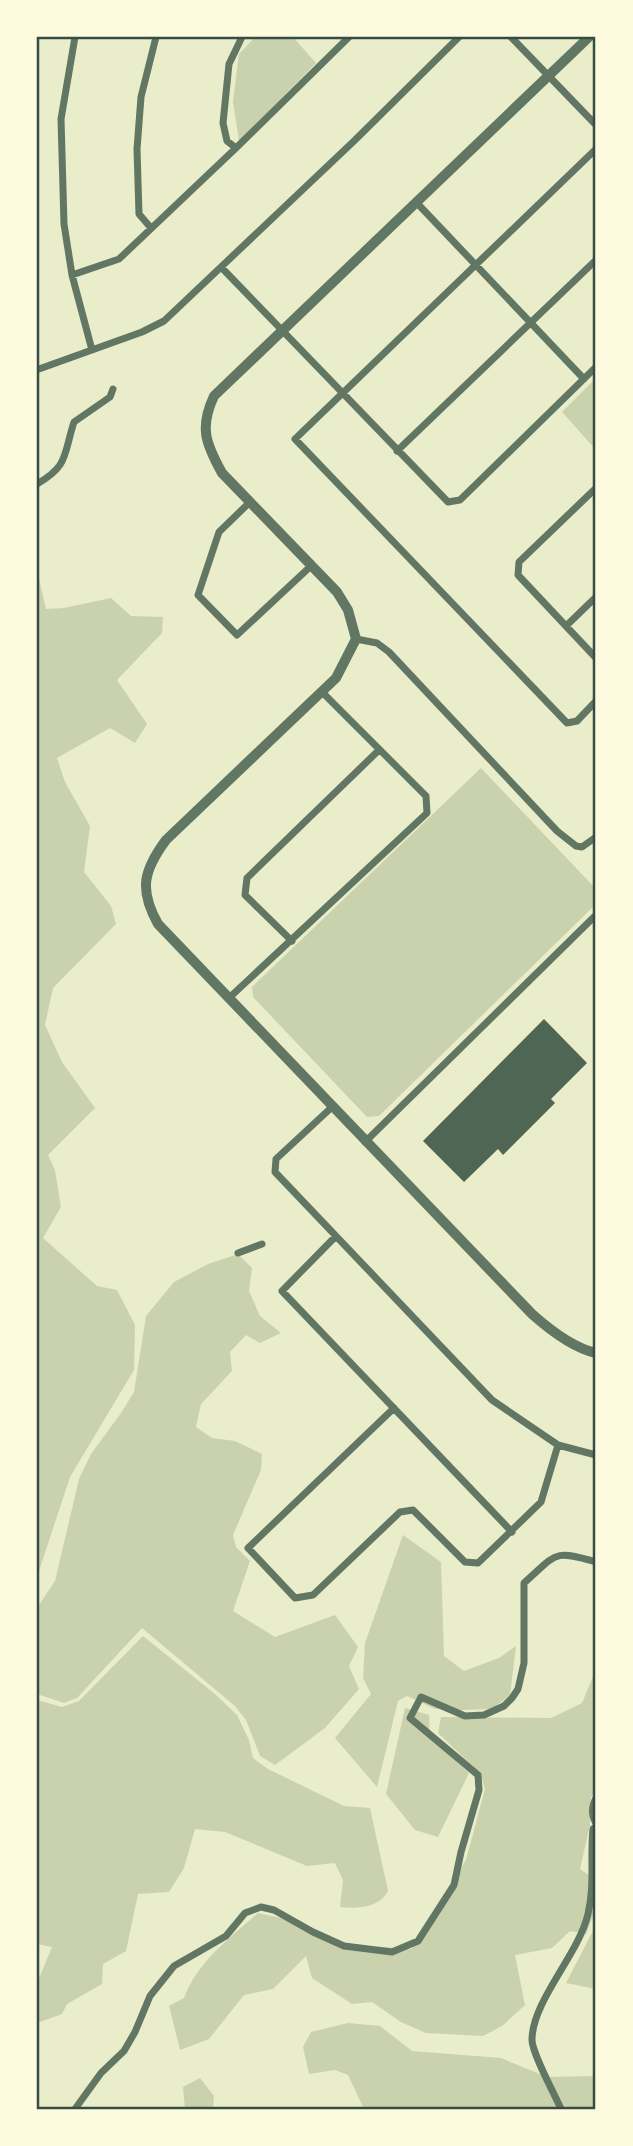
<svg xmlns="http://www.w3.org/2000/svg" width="633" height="2146" font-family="Raleway,sans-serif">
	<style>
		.green { fill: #cad2ad }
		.building { fill: #4f6655 }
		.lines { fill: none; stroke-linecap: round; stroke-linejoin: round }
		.minor { stroke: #617663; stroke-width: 7 }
		.tertiary { stroke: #617663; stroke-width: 10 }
		.neatline { fill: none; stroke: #344e41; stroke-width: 2.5 }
	</style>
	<rect width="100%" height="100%" fill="#e9edc9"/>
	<!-- green -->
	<path class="green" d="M255 37H293L316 63 239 141 233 102 239 54Z
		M596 378V450L562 412Z
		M37 571 46 609 64 608 111 598 131 616 163 617 162 633 117 680 147 724 135 743 110 728 57 758 65 782 90 826 84 872 111 906 116 924 53 988 45 1025 62 1062 95 1108 48 1155 55 1170 61 1207 43 1238 97 1286 117 1290 135 1325 134 1370 70 1477 37 1577Z
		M481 768 596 889V904L379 1116 367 1117 253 997 252 987Z
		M238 1254 252 1268 249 1291 260 1316 281 1333 260 1343 246 1335 230 1352 232 1371 201 1404 196 1427 212 1438 235 1441 262 1454 261 1470 233 1535 236 1547 250 1561 233 1611 275 1637 335 1615 358 1647 349 1666 359 1689 325 1728 275 1765 260 1756 246 1720 235 1706 142 1628 77 1698 64 1703 37 1694V1608L55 1581 79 1479 91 1454 121 1413 134 1392 146 1316 174 1282 208 1264Z
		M403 1535 441 1562 444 1656 464 1671 499 1658 516 1646 510 1695 492 1709 461 1710 435 1709 407 1696 398 1701 377 1787 335 1738 371 1694 363 1678 365 1643Z
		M143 1636 215 1694 237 1715 249 1740 253 1758 268 1769 344 1806 370 1808 388 1891C379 1908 357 1909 340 1907L343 1880 335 1863 307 1866 225 1832 195 1829 184 1868 169 1892 138 1894 126 1951 103 1964 102 1984 67 2004 62 2014 37 2023V1983L52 1947 37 1944V1700L62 1707 79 1701Z
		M596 1669V1787L591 1798 590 1825 580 1869 596 1880V1908L586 1934 570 1931 552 1948 515 1955 525 2005 502 2026 483 2036 426 2033 401 2022 372 2002 352 2004 312 1978 306 1956 273 1989 244 1995 209 2039 180 2050 169 2006 184 1998C198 1961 229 1939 258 1913L285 1919 342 1944 411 1949 466 1860 485 1789 480 1773 438 1733 441 1717 551 1718 582 1703Z
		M405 1708 429 1715 430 1738 469 1773 438 1837 415 1830 386 1794Z
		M596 1925V1989L566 1983Z
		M348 2023 380 2026 412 2051 501 2058 547 2077 596 2076V2109H361L363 2107 348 2075 335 2070 309 2074 303 2047 311 2032Z
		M200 2078 214 2096 213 2109H185L183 2087Z"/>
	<!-- building -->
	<path class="building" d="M544 1019 587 1063 551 1099 555 1103 503 1155 498 1149 464 1182 423 1141Z"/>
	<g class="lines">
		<!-- minor -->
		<path class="minor" d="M75 37 61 119 64 224 72 275 92 350
			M511 37 596 125
			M236 148 227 141 223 123 229 64 242 37
			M596 149 295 439 567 723 577 721 596 701
			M416 202 584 379
			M151 228 139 214 137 149 141 97 156 37
			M221 267 448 502 460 500 596 367
			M72 275 119 259 236 148 349 37
			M37 368 39 369 142 332 164 321 354 141 459 37
			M397 451 596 260
			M37 484C69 465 63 456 74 422L110 397 113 389
			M596 488 519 562 518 575 596 658
			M250 502 219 532 198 595 237 635 312 565
			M566 626 596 597
			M356 639 377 643 389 652 557 831 576 846 582 847 596 837
			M292 941 245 895 247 878 378 751
			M229 998 427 813 426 796 322 692
			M332 1107 276 1159 275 1172 492 1400 558 1445 596 1455
			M365 1142 596 915
			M336 1236 282 1291 512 1532
			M238 1253 262 1244
			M394 1408 248 1548 295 1598 313 1595 400 1512 413 1510 465 1562 478 1563 541 1502 558 1445
			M596 1798C592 1806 591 1815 596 1823
			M75 2109 101 2073 124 2051 135 2032 150 1996 174 1966 226 1936 245 1913 261 1907 274 1910 313 1932 344 1946 392 1952 418 1941 454 1885 461 1852 479 1790 478 1775 410 1718 421 1697 465 1716 484 1715 504 1706 512 1698 518 1689 524 1663V1583C557 1554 552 1549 596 1562
			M561 2109C555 2095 532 2053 532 2040 532 2001 579 1954 588 1914 595 1885 590 1857 593 1829L596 1826"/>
		<!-- tertiary -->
		<path class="tertiary" d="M589 37 214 396C199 428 206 444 222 473L337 592 348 610 356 639 336 678 166 840C143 871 139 890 158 924L532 1314C550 1330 573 1348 596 1353"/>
	</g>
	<!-- border -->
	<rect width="633" height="2146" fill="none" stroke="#fefae0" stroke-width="77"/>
	<rect x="38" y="38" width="556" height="2070" class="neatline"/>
</svg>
